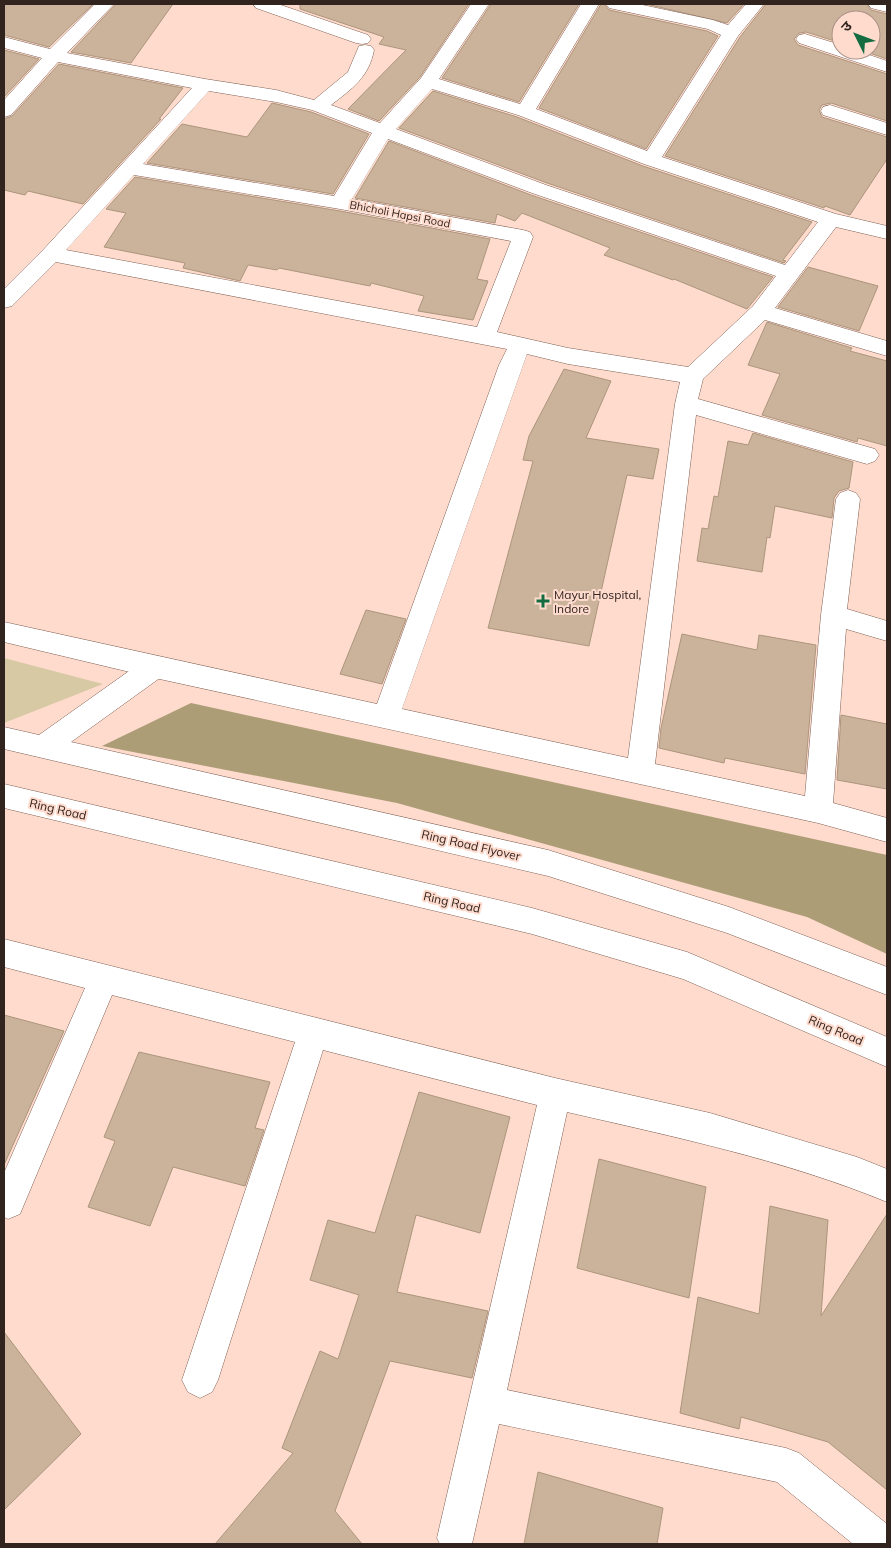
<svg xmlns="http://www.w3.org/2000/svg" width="891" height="1548" font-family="Mulish,'Noto Sans Devanagari',sans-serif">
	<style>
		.green { fill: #d7c9a4 }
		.forest { fill: #ac9d77 }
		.building { fill: #cbb39b; stroke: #ac957d }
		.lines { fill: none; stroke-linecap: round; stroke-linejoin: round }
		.minor-casing { stroke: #7e6054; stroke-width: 1 }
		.major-casing { stroke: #7e6054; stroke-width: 1 }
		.minor { fill: #fff; fill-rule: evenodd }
		.major { fill: #fff; fill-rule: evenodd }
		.poi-dot { fill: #126c40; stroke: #fedbcd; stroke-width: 2 }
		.labels { text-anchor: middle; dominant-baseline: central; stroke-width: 4; stroke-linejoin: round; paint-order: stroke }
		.far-street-label { font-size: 11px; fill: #31241f; stroke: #fedbcd }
		.poi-label { font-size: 12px; fill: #31241f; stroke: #fedbcd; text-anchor: start }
		.street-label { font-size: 12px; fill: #31241f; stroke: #fedbcd }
	</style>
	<rect width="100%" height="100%" fill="#fedbcd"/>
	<!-- green -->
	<path class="green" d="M4 658 103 684 4 723Z"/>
	<!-- forest -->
	<path class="forest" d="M191 703 887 855V954L807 917 397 803 102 746Z"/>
	<!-- building -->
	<path class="building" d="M4 4H93L49 47 4 35Z
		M116 4H173L131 63 71 52Z
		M300 4H469L420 77 379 121 348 109 406 50 379 44 384 37 300 9Z
		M491 4H579L519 102 442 78Z
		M601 4H604L609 10 707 31 718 36 646 149 539 108Z
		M646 4H744L727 23Z
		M766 4H866L871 10 887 14V59L861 50H871V20H841V43L806 32 799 33 794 39 798 45 887 74V121L831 103 822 105 819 110 822 117 887 137V159L850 215 825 206 824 208 665 156 740 37Z
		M4 50 39 59 4 97Z
		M59 64 183 88 159 119H161L83 204 28 191 25 195 4 190V119L12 116Z
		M433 91 517 117 643 166 812 222 783 260 786 261 784 263 547 183 399 128Z
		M272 103 311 112 369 134 333 194 147 163 182 124 247 137Z
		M389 141 531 195 773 277 747 309 674 279 673 280 604 255 610 248 522 213 515 221 497 214 495 223 355 198Z
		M135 177 340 211 490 239 477 279 488 281 473 320 418 311 424 296 371 283 370 286 279 268 277 270 248 265 240 281 183 268 185 263 104 247 126 213 106 209Z
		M808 267 878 286 859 331 778 307Z
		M767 322 852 348 850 351 887 361V446L858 438 857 442 762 415 780 374 748 365Z
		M564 369 611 381 586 438 659 449 653 479 627 475 589 646 488 628 533 461 523 460 529 436Z
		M753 433 853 462 849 488 839 491 834 498 832 518 775 506 770 538 767 537 762 572 697 561 702 528 708 529 714 496 718 497 728 441 748 445Z
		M366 610 406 619 382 684 340 674Z
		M682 634 757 650 759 635 816 645 805 774 725 758 724 763 659 748 661 728Z
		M841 715 887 724V789L837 780Z
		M4 1015 64 1031 4 1165Z
		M139 1052 270 1082 255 1128 264 1130 245 1186 173 1167 150 1226 88 1207 115 1141 104 1137Z
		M419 1092 510 1117 480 1233 416 1215 397 1292 488 1311 472 1378 390 1361 335 1511 362 1544H215L293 1453 282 1448 320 1351 338 1359 359 1295 310 1280 328 1220 375 1233Z
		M599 1159 706 1187 689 1298 577 1268Z
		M770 1206 828 1220 821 1316 887 1214V1490L828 1442 741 1417 739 1429 680 1413 698 1297 759 1314Z
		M4 1332 81 1434 4 1510Z
		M538 1472 663 1508 657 1544H524Z"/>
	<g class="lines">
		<!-- minor casing -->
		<g class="minor-casing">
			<path id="minor" d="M95 4H114L67 53 205 79 276 90 314 100 348 72 359 46 365 45 371 46 374 50C369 77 352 89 331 105L380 123 421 78 471 4H489L439 79 520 104 581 4H599L536 109 647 151 721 35 708 29 609 8 606 4H638L713 20 728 25 746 4H764L738 36 662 157 836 214 887 226V239L836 227 775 308 887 341V356L765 320 703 379 698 399 875 449 879 455 875 461 867 464 696 415 655 764 805 796 821 615 836 499 840 493 848 490 856 493 860 499 847 609 887 621V641L846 629 833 803 887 818V842L818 823 155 678 4 642V622L377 704 499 365 507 349 56 262 12 306 4 308V289L44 249 192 88 58 62 11 115 4 117V100L42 58 4 48V37L50 49ZM432 89 518 115 644 164 818 222 785 265 546 185 396 129ZM209 91 276 102 312 110 372 133 334 196 143 164ZM388 139 532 193 776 276 753 306 688 367 568 348 497 332 533 237 530 232 523 230 352 199ZM134 175 340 209 511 241 477 327 66 250ZM527 354 568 364 680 382 675 404 628 758 402 709Z
				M253 4H278L368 35 371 39 368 43 362 44 356 43 256 8Z
				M868 4H887V12L871 8Z
				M805 34 841 45V50H855L887 61V72L799 43 796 39 799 35Z
				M830 105 887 123V135L823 115 821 111 823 107Z
				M4 939 555 1078 710 1113 857 1157 887 1169V1202C785 1160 675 1137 567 1112L507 1390 786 1448 799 1453 887 1524V1544H853L777 1482 499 1424 472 1544H440L437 1538 537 1105 323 1050 218 1380 212 1392 200 1398 188 1392 182 1380 295 1042 112 995 20 1214 8 1219 4 1217V1173L85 988 4 967Z"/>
		</g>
		<!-- major casing -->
		<g class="major-casing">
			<path id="major" d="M155 656 164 659 168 667 164 675 71 742 548 850 729 907 887 967V995L727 933 548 876 4 749V727L39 735 146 659Z
				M4 784 532 908 687 952 887 1037V1067L683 979 532 934 4 808Z"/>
		</g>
		<!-- minor -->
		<use href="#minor" class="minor"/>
		<!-- major -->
		<use href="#major" class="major"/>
	</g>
	<!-- markers -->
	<path class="poi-dot" d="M540.5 593.5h5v5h5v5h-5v5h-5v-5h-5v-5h5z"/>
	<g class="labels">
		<!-- far-street labels -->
		<g class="far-street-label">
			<text transform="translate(400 214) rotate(11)">Bhicholi Hapsi Road</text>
		</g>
		<!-- poi labels -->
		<g class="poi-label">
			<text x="554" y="594">Mayur Hospital,<tspan x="554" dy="14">Indore</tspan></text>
		</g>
		<!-- street labels -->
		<g class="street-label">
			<text transform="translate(58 809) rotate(13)">Ring Road</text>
			<text transform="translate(471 845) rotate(13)">Ring Road Flyover</text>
			<text transform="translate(452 902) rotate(13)">Ring Road</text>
			<text transform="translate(836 1030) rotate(23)">Ring Road</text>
		</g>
	</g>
	<!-- border -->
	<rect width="891" height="1548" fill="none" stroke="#31241f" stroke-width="10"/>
	<!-- north arrow -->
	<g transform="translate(856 35) rotate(312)"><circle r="24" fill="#fedbcd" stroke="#ac9287"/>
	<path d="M0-4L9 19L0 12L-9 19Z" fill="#126c40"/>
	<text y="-8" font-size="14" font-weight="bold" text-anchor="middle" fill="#31241f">उ</text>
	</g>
</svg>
